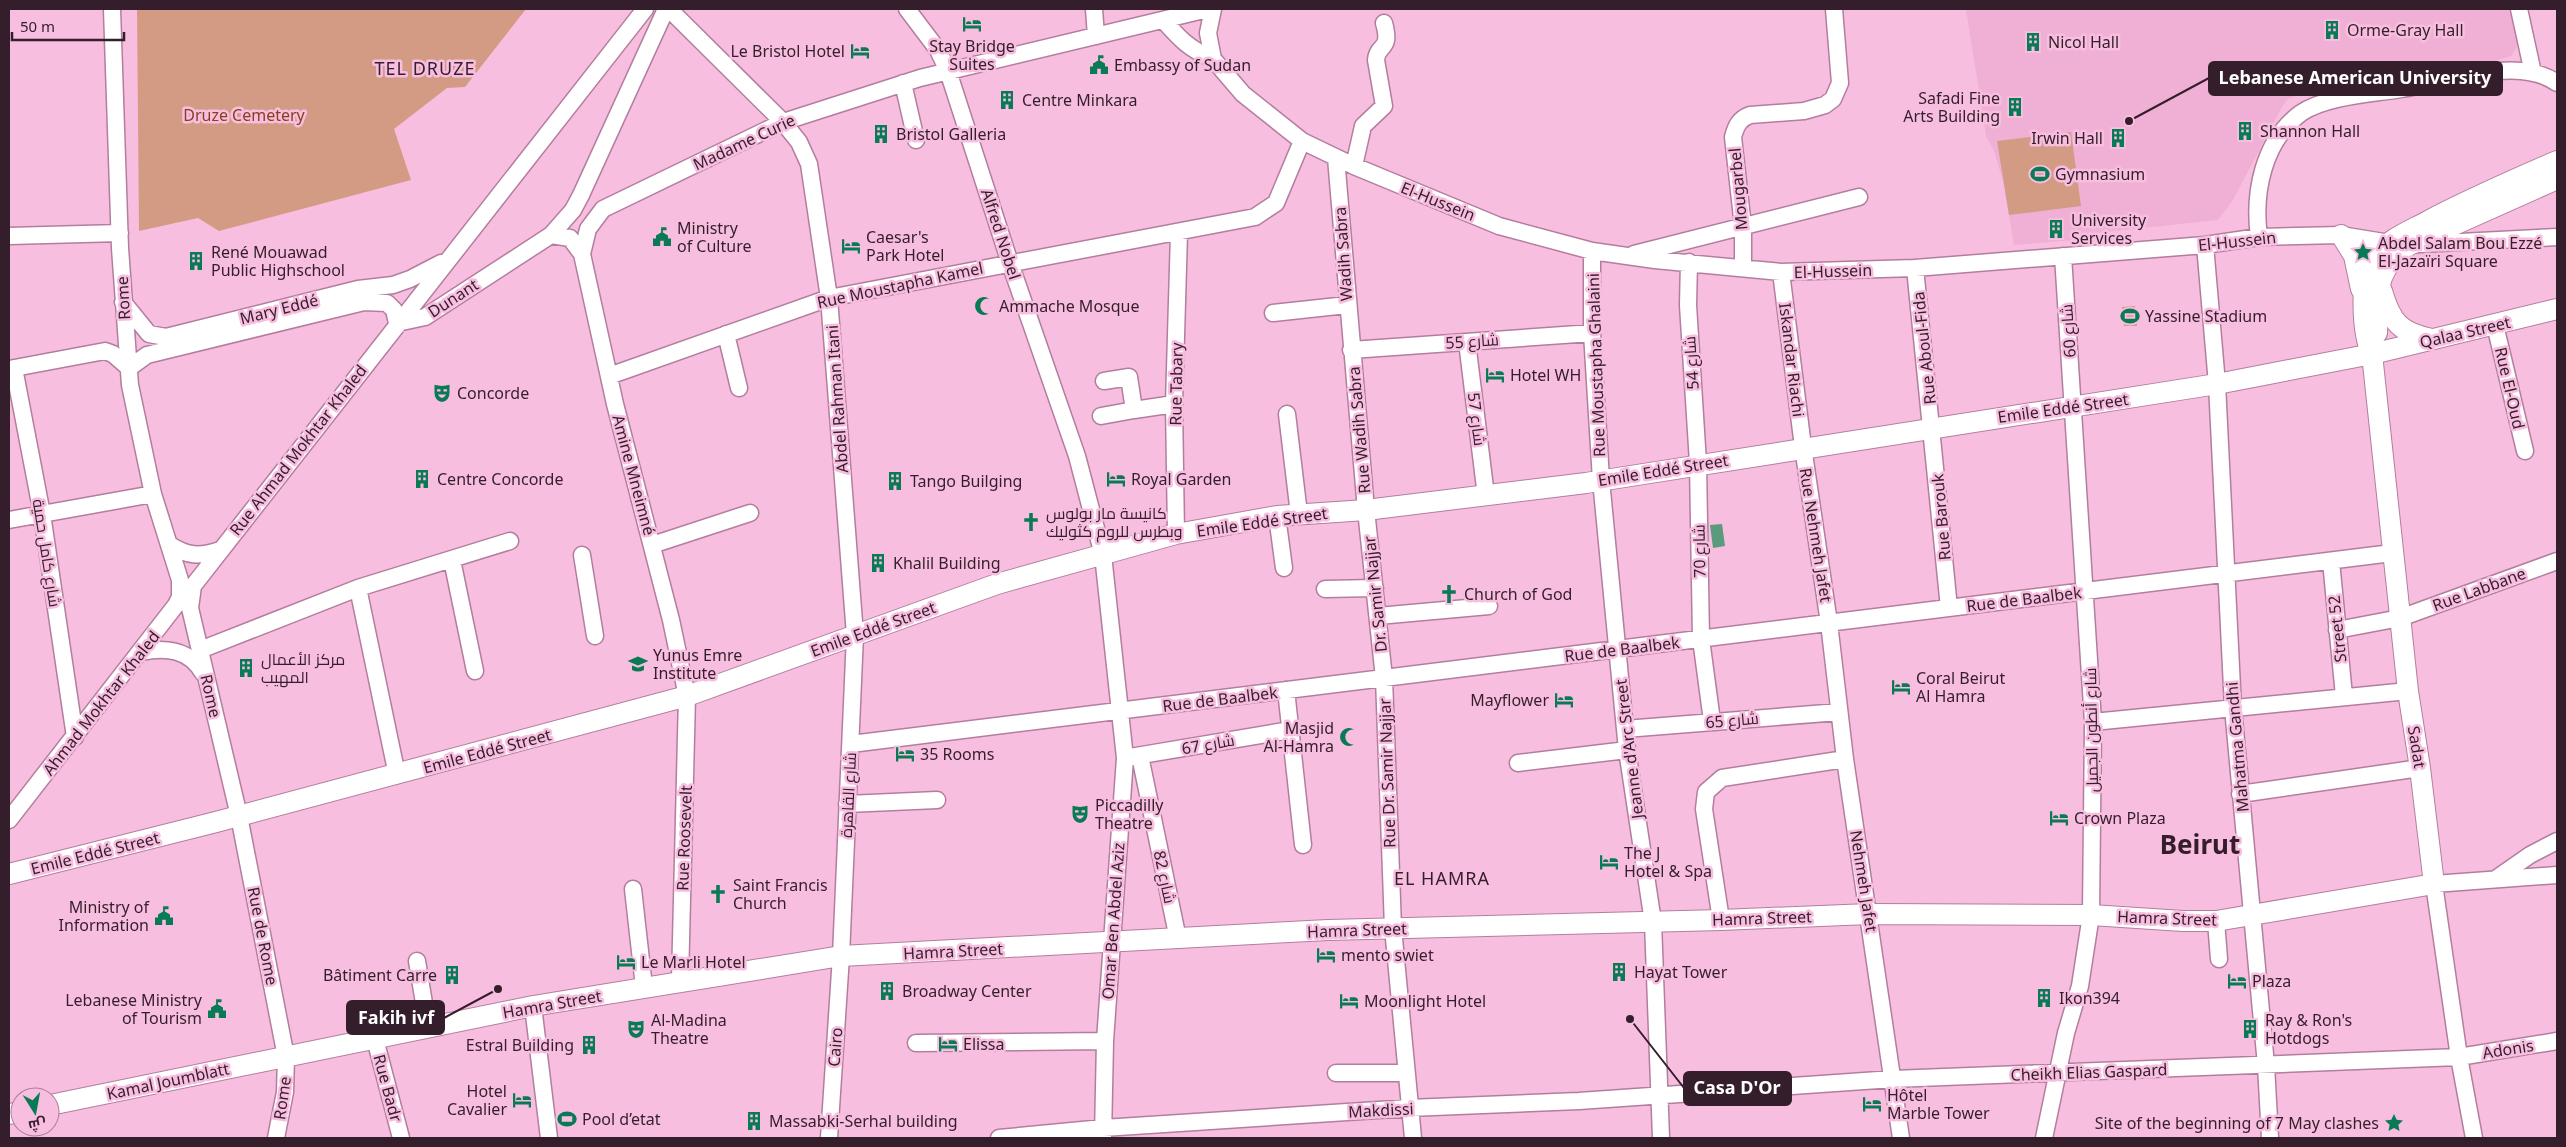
<svg xmlns="http://www.w3.org/2000/svg" width="2566" height="1147" font-family="'Noto Sans',Cairo,sans-serif">
	<style>
		.built { fill: #f0b0d5 }
		.green { fill: #d49b84 }
		.water { fill: #5a9a7d }
		.lines { fill: none; stroke-linecap: round; stroke-linejoin: round }
		.minor-casing { stroke: #b37e9d; stroke-width: 19 }
		.major-casing { stroke: #b37e9d; stroke-width: 22 }
		.minor { stroke: #fff; stroke-width: 16 }
		.major { stroke: #fff; stroke-width: 20 }
		.labels { text-anchor: middle; dominant-baseline: central; stroke-width: 5; stroke-linejoin: round; paint-order: stroke }
		.poi-label { font-size: 16px; fill: #341e2b; stroke: #f8bedf; text-anchor: start }
		.park-label { font-size: 16px; fill: #883f1d; stroke: #f8bedf }
		.street-label { font-size: 16px; fill: #341e2b; stroke: #f8bedf }
		.neighbourhood-label { font-size: 18px; letter-spacing: 1px; fill: #341e2b; stroke: #f8bedf }
		.town-label { font-size: 26px; font-weight: bold; fill: #341e2b; stroke: #f8bedf }
		.leader { fill: none; stroke: #341e2b; stroke-width: 2 }
		.callout-dot { fill: #341e2b; stroke: #f8bedf; stroke-width: 2 }
		.callout { fill: #341e2b; stroke: #341e2b; stroke-width: 2 }
		.callout-label { font-size: 18px; text-anchor: middle; font-weight: bold; fill: #fff }
	</style>
	<rect width="100%" height="100%" fill="#f8bedf"/>
	<!-- built -->
	<path class="built" d="M1966 9H2510L2518 45 2511 56 2415 85 2402 76 2298 95 2288 99 2282 107 2233 200 2218 220 2097 233V236L2088 239 2014 245 2003 181 1994 151 1986 136Z"/>
	<!-- green -->
	<path class="green" d="M137 9H526L465 87 447 88 394 129 411 180 219 231 198 218 139 231Z
		M2071 132 2081 206 2009 215 1997 141Z
		M2135 306 2137 326H2124L2122 307Z"/>
	<!-- water -->
	<path class="water" d="M1722 524 1725 546 1713 548 1710 525Z"/>
	<g class="lines">
		<!-- minor casing -->
		<g class="minor-casing">
			<path id="minor" d="M669 9 783 122 799 142 809 164 829 298 855 635 841 956 829 1138
				M907 9 938 50 948 71 1010 263 1077 456 1103 555 1125 758 1105 1041 1103 1137
				M1094 9 1096 36
				M1213 9 1208 33 1213 59 1243 94 1302 141 1354 166 1499 226 1592 251 1655 260 1781 272 1915 268 2205 245 2259 237 2341 235 2402 245 2557 237
				M2519 9 2533 73
				M1163 20C1180 39 1189 49 1213 59
				M903 83 916 140
				M1336 158 1366 510 1384 678 1393 928 1413 1138
				M1354 166 1363 126 1384 106 1376 60C1377 43 1392 52 1384 23
				M551 235 570 238 582 254
				M9 236 120 233
				M2259 237C2253 193 2263 141 2301 113 2326 96 2372 94 2401 89 2440 83 2482 68 2521 71 2534 72 2547 76 2557 83
				M2205 245 2217 384 2233 708 2266 1065 2270 1138
				M1592 251V333L1601 480 1627 750 1653 922 1661 1138
				M1634 254 1859 197
				M1689 262 1688 305 1698 463 1701 639 1712 721
				M1743 268V227L1733 137C1736 126 1739 119 1750 115L1804 111 1825 105 1833 99 1840 83 1834 9
				M1915 268 1949 608
				M1781 272 1803 447 1829 623 1845 759 1901 1138
				M123 302 149 334 166 337 358 289 393 285 410 279 441 263
				M1273 313 1347 305
				M397 323 425 317 551 235 573 210 581 195 666 9
				M2495 325 2525 451
				M726 334 739 388
				M1467 342 1486 496
				M1351 350 1592 333
				M14 368 42 514 75 737
				M129 368 147 355 364 302 387 303 394 310 397 323
				M9 369 105 351 113 354 129 368
				M609 376 829 298 1255 217 1276 203 1302 141
				M1104 381 1129 377 1134 410 1174 404
				M1287 414 1299 514
				M1101 416 1134 410
				M1277 516 1284 568
				M9 520 153 494
				M1176 534 1174 404 1179 233
				M170 545C187 556 200 557 220 550
				M652 545 750 513
				M582 555 595 636
				M452 560 475 671
				M2331 561 2344 696
				M358 588 397 775
				M1325 589 1375 588
				M1378 616 1489 606
				M2337 630 2400 618 2557 561
				M200 650 358 588 510 541
				M141 652C166 647 189 649 203 673
				M1286 690 1303 845
				M2093 722 2408 691
				M1625 729 1839 712
				M851 744 2392 553
				M1140 756 1178 939
				M1130 757 1290 730
				M1518 763 1627 750
				M2240 794 2420 768
				M847 804 937 800
				M9 820 176 605 180 597V580L153 494 130 385 120 248 112 9
				M2497 878 2530 855 2557 841
				M633 889 644 987
				M1721 920 1704 809 1706 792 1722 778 1845 759
				M2216 921 2219 959
				M417 961 428 1027
				M680 981 687 696 671 620 615 404 582 254 588 229 603 209 783 122 920 78 1208 9
				M533 1006 549 1138
				M375 1039 401 1138
				M916 1043 1105 1041
				M1336 1073H1406
				M276 1138 285 1092 286 1057 239 816 190 608 193 586 645 9
				M999 1138 1103 1128 1409 1108 1579 1101 1893 1079 2459 1057 2557 1041
				M2044 1138 2066 1033 2080 986 2091 915 2093 722 2063 256
				M2474 1138 2459 1057 2434 884 2557 875"/>
		</g>
		<!-- major casing -->
		<g class="major-casing">
			<path id="major" d="M2341 235 2354 256 2361 289
				M2382 291C2391 322 2400 333 2432 339
				M2377 333C2379 290 2373 273 2409 245L2557 179
				M9 874 216 822 687 696 997 584 1176 534 1277 516 1366 510 1586 483 2217 384 2372 354 2557 309
				M50 1105 533 1006 841 956 1328 930 1721 920 1869 914 2091 915 2183 921H2216L2434 884 2420 768 2408 691 2372 354C2362 334 2359 276 2373 258 2387 240 2407 232 2426 222 2469 199 2513 180 2557 161
				M9 1114 20 1112"/>
		</g>
		<!-- minor -->
		<use href="#minor" class="minor"/>
		<!-- major -->
		<use href="#major" class="major"/>
	</g>
	<!-- icons -->
	<defs>
		<g id="hotel-bare" transform="scale(1.5)"><path d="M-6-4.5h1.5V1H6V5H4.5V3h-9V5H-6ZM-4 0a1.8 1.8 0 1 1 3.6 0ZM.5 0V-2.5h3Q6-2.5 6 0Z" fill="#097a55" stroke="#f8bedf" stroke-width="2.5" paint-order="stroke"/></g>
		<g id="building-bare" transform="scale(1.5)"><path d="M-4-6H4V6H1V3H-1V6H-4ZM-2.5-4.3h1.7v1.8h-1.7ZM.8-4.3h1.7v1.8H.8ZM-2.5-1h1.7V.8h-1.7ZM.8-1h1.7V.8H.8Z" fill="#097a55" stroke="#f8bedf" stroke-width="2.5" paint-order="stroke"/></g>
		<g id="civic-bare" transform="scale(1.5)"><path d="M-.6-6.5H3V-4.5H.6V-3L4-1V1h2V6H-6V1h2V-1L-.6-3ZM-1.2 2.5V6h2.4V2.5Z" fill="#097a55" stroke="#f8bedf" stroke-width="2.5" paint-order="stroke"/></g>
		<g id="stadium-bare" transform="scale(1.5)"><path d="M0-5a6.5 5 0 1 0 0 10a6.5 5 0 1 0 0-10ZM-3.5-1.8h7v3.6h-7Z" fill="#097a55" stroke="#f8bedf" stroke-width="2.5" paint-order="stroke"/></g>
		<g id="sight-bare" transform="scale(1.5)"><path d="M0-6L1.8-2.2L6-1.7L2.9 1.2L3.7 5.4L0 3.3L-3.7 5.4L-2.9 1.2L-6-1.7L-1.8-2.2Z" fill="#097a55" stroke="#f8bedf" stroke-width="2.5" paint-order="stroke"/></g>
		<g id="mosque-bare" transform="scale(1.5)"><path d="M3.5-4.9A6 6 0 1 0 3.5 4.9A5 5 0 1 1 3.5-4.9Z" fill="#097a55" stroke="#f8bedf" stroke-width="2.5" paint-order="stroke"/></g>
		<g id="theatre-bare" transform="scale(1.5)"><path d="M-5-5.5Q0-4 5-5.5V0Q5 5 0 6Q-5 5-5 0ZM-3.3-2.5H-1v1.5H-3.3ZM1-2.5H3.3v1.5H1ZM-2.8 1Q0 5.5 2.8 1Z" fill="#097a55" stroke="#f8bedf" stroke-width="2.5" paint-order="stroke"/></g>
		<g id="church-bare" transform="scale(1.5)"><path d="M-1.2-6h2.4v3.5h3.3v2.4h-3.3V6h-2.4V-.1h-3.3v-2.4h3.3Z" fill="#097a55" stroke="#f8bedf" stroke-width="2.5" paint-order="stroke"/></g>
		<g id="school-bare" transform="scale(1.5)"><path d="M0-5L7-2L0 1L-7-2ZM-4 1L0 2.5L4 1V4Q0 6-4 4Z" fill="#097a55" stroke="#f8bedf" stroke-width="2.5" paint-order="stroke"/></g>
	</defs>
	<g fill-rule="evenodd">
		<use href="#hotel-bare" x="972" y="24"/>
		<use href="#building-bare" x="2332" y="30"/>
		<use href="#building-bare" x="2033" y="42"/>
		<use href="#hotel-bare" x="860" y="51"/>
		<use href="#civic-bare" x="1099" y="65"/>
		<use href="#building-bare" x="1007" y="100"/>
		<use href="#building-bare" x="2015" y="107"/>
		<use href="#building-bare" x="2245" y="131"/>
		<use href="#building-bare" x="881" y="134"/>
		<use href="#building-bare" x="2118" y="138"/>
		<use href="#stadium-bare" x="2040" y="174"/>
		<use href="#building-bare" x="2056" y="229"/>
		<use href="#civic-bare" x="662" y="237"/>
		<use href="#hotel-bare" x="851" y="246"/>
		<use href="#sight-bare" x="2363" y="252"/>
		<use href="#building-bare" x="196" y="261"/>
		<use href="#mosque-bare" x="984" y="306"/>
		<use href="#stadium-bare" x="2130" y="316"/>
		<use href="#hotel-bare" x="1495" y="375"/>
		<use href="#theatre-bare" x="442" y="393"/>
		<use href="#building-bare" x="422" y="479"/>
		<use href="#hotel-bare" x="1116" y="479"/>
		<use href="#building-bare" x="895" y="481"/>
		<use href="#church-bare" x="1031" y="522"/>
		<use href="#building-bare" x="878" y="563"/>
		<use href="#church-bare" x="1449" y="594"/>
		<use href="#school-bare" x="638" y="664"/>
		<use href="#building-bare" x="246" y="668"/>
		<use href="#hotel-bare" x="1901" y="687"/>
		<use href="#hotel-bare" x="1564" y="700"/>
		<use href="#mosque-bare" x="1349" y="737"/>
		<use href="#hotel-bare" x="905" y="754"/>
		<use href="#theatre-bare" x="1080" y="814"/>
		<use href="#hotel-bare" x="2059" y="818"/>
		<use href="#hotel-bare" x="1609" y="862"/>
		<use href="#church-bare" x="718" y="894"/>
		<use href="#civic-bare" x="164" y="916"/>
		<use href="#hotel-bare" x="1326" y="955"/>
		<use href="#hotel-bare" x="626" y="962"/>
		<use href="#building-bare" x="1619" y="972"/>
		<use href="#building-bare" x="452" y="975"/>
		<use href="#hotel-bare" x="2237" y="981"/>
		<use href="#building-bare" x="887" y="991"/>
		<use href="#building-bare" x="2044" y="998"/>
		<use href="#hotel-bare" x="1349" y="1001"/>
		<use href="#civic-bare" x="217" y="1009"/>
		<use href="#theatre-bare" x="636" y="1029"/>
		<use href="#building-bare" x="2250" y="1029"/>
		<use href="#hotel-bare" x="948" y="1044"/>
		<use href="#building-bare" x="589" y="1045"/>
		<use href="#hotel-bare" x="522" y="1100"/>
		<use href="#hotel-bare" x="1872" y="1104"/>
		<use href="#stadium-bare" x="567" y="1119"/>
		<use href="#building-bare" x="754" y="1121"/>
		<use href="#sight-bare" x="2394" y="1123"/>
	</g>
	<g class="labels">
		<!-- poi labels -->
		<g class="poi-label">
			<text x="2347" y="30">Orme-Gray Hall</text>
			<text x="2048" y="42">Nicol Hall</text>
			<text x="972" y="46" text-anchor="middle">Stay Bridge<tspan x="972" dy="18">Suites</tspan></text>
			<text x="845" y="51" text-anchor="end">Le Bristol Hotel</text>
			<text x="1114" y="65">Embassy of Sudan</text>
			<text x="2000" y="98" text-anchor="end">Safadi Fine<tspan x="2000" dy="18">Arts Building</tspan></text>
			<text x="1022" y="100">Centre Minkara</text>
			<text x="2260" y="131">Shannon Hall</text>
			<text x="896" y="134">Bristol Galleria</text>
			<text x="2103" y="138" text-anchor="end">Irwin Hall</text>
			<text x="2055" y="174">Gymnasium</text>
			<text x="2071" y="220">University<tspan x="2071" dy="18">Services</tspan></text>
			<text x="677" y="228">Ministry<tspan x="677" dy="18">of Culture</tspan></text>
			<text x="866" y="237">Caesar's<tspan x="866" dy="18">Park Hotel</tspan></text>
			<text x="2378" y="243">Abdel Salam Bou Ezzé<tspan x="2378" dy="18">El-Jazaïri Square</tspan></text>
			<text x="211" y="252">René Mouawad<tspan x="211" dy="18">Public Highschool</tspan></text>
			<text x="999" y="306">Ammache Mosque</text>
			<text x="2145" y="316">Yassine Stadium</text>
			<text x="1510" y="375">Hotel WH</text>
			<text x="457" y="393">Concorde</text>
			<text x="437" y="479">Centre Concorde</text>
			<text x="1131" y="479">Royal Garden</text>
			<text x="910" y="481">Tango Builging</text>
			<text x="1046" y="513">كانيسة مار بولوس<tspan x="1046" dy="18">وبطرس للروم كثوليك</tspan></text>
			<text x="893" y="563">Khalil Building</text>
			<text x="1464" y="594">Church of God</text>
			<text x="653" y="655">Yunus Emre<tspan x="653" dy="18">Institute</tspan></text>
			<text x="261" y="659">مركز الأعمال<tspan x="261" dy="18">المهيب</tspan></text>
			<text x="1916" y="678">Coral Beirut<tspan x="1916" dy="18">Al Hamra</tspan></text>
			<text x="1549" y="700" text-anchor="end">Mayflower</text>
			<text x="1334" y="728" text-anchor="end">Masjid<tspan x="1334" dy="18">Al-Hamra</tspan></text>
			<text x="920" y="754">35 Rooms</text>
			<text x="1095" y="805">Piccadilly<tspan x="1095" dy="18">Theatre</tspan></text>
			<text x="2074" y="818">Crown Plaza</text>
			<text x="1624" y="853">The J<tspan x="1624" dy="18">Hotel &amp; Spa</tspan></text>
			<text x="733" y="885">Saint Francis<tspan x="733" dy="18">Church</tspan></text>
			<text x="149" y="907" text-anchor="end">Ministry of<tspan x="149" dy="18">Information</tspan></text>
			<text x="1341" y="955">mento swiet</text>
			<text x="641" y="962">Le Marli Hotel</text>
			<text x="1634" y="972">Hayat Tower</text>
			<text x="437" y="975" text-anchor="end">Bâtiment Carre</text>
			<text x="2252" y="981">Plaza</text>
			<text x="902" y="991">Broadway Center</text>
			<text x="2059" y="998">Ikon394</text>
			<text x="202" y="1000" text-anchor="end">Lebanese Ministry<tspan x="202" dy="18">of Tourism</tspan></text>
			<text x="1364" y="1001">Moonlight Hotel</text>
			<text x="651" y="1020">Al-Madina<tspan x="651" dy="18">Theatre</tspan></text>
			<text x="2265" y="1020">Ray &amp; Ron's<tspan x="2265" dy="18">Hotdogs</tspan></text>
			<text x="963" y="1044">Elissa</text>
			<text x="574" y="1045" text-anchor="end">Estral Building</text>
			<text x="507" y="1091" text-anchor="end">Hotel<tspan x="507" dy="18">Cavalier</tspan></text>
			<text x="1887" y="1095">Hôtel<tspan x="1887" dy="18">Marble Tower</tspan></text>
			<text x="582" y="1119">Pool d’etat</text>
			<text x="769" y="1121">Massabki-Serhal building</text>
			<text x="2379" y="1123" text-anchor="end">Site of the beginning of 7 May clashes</text>
		</g>
		<!-- park labels -->
		<g class="park-label">
			<text x="244" y="115">Druze Cemetery</text>
		</g>
		<!-- street labels -->
		<g class="street-label">
			<text transform="translate(744 142) rotate(-25)">Madame Curie</text>
			<text transform="translate(1738 189) rotate(-95)">Mougarbel</text>
			<text transform="translate(1438 201) rotate(22)">El-Hussein</text>
			<text transform="translate(1001 234) rotate(72)">Alfred Nobel</text>
			<text transform="translate(2237 241) rotate(-6)">El-Hussein</text>
			<text transform="translate(1343 254) rotate(-94)">Wadih Sabra</text>
			<text transform="translate(1833 271) rotate(-2)">El-Hussein</text>
			<text transform="translate(900 285) rotate(-12)">Rue Moustapha Kamel</text>
			<text transform="translate(123 298) rotate(-93)">Rome</text>
			<text transform="translate(453 298) rotate(-33)">Dunant</text>
			<text transform="translate(279 309) rotate(-14)">Mary Eddé</text>
			<text transform="translate(2068 331) rotate(-94)">شارع 60</text>
			<text transform="translate(2465 332) rotate(-13)">Qalaa Street</text>
			<text transform="translate(1472 341) rotate(-4)">شارع 55</text>
			<text transform="translate(1924 348) rotate(-96)">Rue Aboul-Fida</text>
			<text transform="translate(1792 360) rotate(83)">Iskandar Riachi</text>
			<text transform="translate(1691 363) rotate(-94)">شارع 54</text>
			<text transform="translate(1596 365) rotate(-92)">Rue Moustapha Ghalaini</text>
			<text transform="translate(1176 384) rotate(-89)">Rue Tabary</text>
			<text transform="translate(2510 388) rotate(77)">Rue El-Oud</text>
			<text transform="translate(837 399) rotate(-94)">Abdel Rahman Itani</text>
			<text transform="translate(2063 408) rotate(-8)">Emile Eddé Street</text>
			<text transform="translate(1477 419) rotate(83)">شارع 57</text>
			<text transform="translate(1359 430) rotate(-95)">Rue Wadih Sabra</text>
			<text transform="translate(298 450) rotate(-52)">Rue Ahmad Mokhtar Khaled</text>
			<text transform="translate(1663 470) rotate(-9)">Emile Eddé Street</text>
			<text transform="translate(634 475) rotate(75)">Amine Mneimné</text>
			<text transform="translate(1941 517) rotate(-95)">Rue Barouk</text>
			<text transform="translate(1262 522) rotate(-8)">Emile Eddé Street</text>
			<text transform="translate(1816 535) rotate(81)">Rue Nehmeh Jafet</text>
			<text transform="translate(1699 551) rotate(-91)">شارع 70</text>
			<text transform="translate(47 553) rotate(81)">شارع كامل حمية</text>
			<text transform="translate(2479 589) rotate(-20)">Rue Labbane</text>
			<text transform="translate(1375 594) rotate(-96)">Dr. Samir Najjar</text>
			<text transform="translate(2024 599) rotate(-7)">Rue de Baalbek</text>
			<text transform="translate(873 629) rotate(-20)">Emile Eddé Street</text>
			<text transform="translate(2337 629) rotate(-96)">Street 52</text>
			<text transform="translate(1622 649) rotate(-7)">Rue de Baalbek</text>
			<text transform="translate(211 696) rotate(77)">Rome</text>
			<text transform="translate(1220 699) rotate(-7)">Rue de Baalbek</text>
			<text transform="translate(101 703) rotate(-52)">Ahmad Mokhtar Khaled</text>
			<text transform="translate(1732 720) rotate(-5)">شارع 65</text>
			<text transform="translate(2091 730) rotate(-91)">شارع أنطون الجميل</text>
			<text transform="translate(1208 744) rotate(-10)">شارع 67</text>
			<text transform="translate(2237 747) rotate(-95)">Mahatma Gandhi</text>
			<text transform="translate(2417 747) rotate(81)">Sadat</text>
			<text transform="translate(1629 749) rotate(-97)">Jeanne d'Arc Street</text>
			<text transform="translate(487 751) rotate(-15)">Emile Eddé Street</text>
			<text transform="translate(1387 773) rotate(-92)">Rue Dr. Samir Najjar</text>
			<text transform="translate(848 795) rotate(-87)">شارع القاهرة</text>
			<text transform="translate(684 838) rotate(-88)">Rue Roosevelt</text>
			<text transform="translate(95 853) rotate(-14)">Emile Eddé Street</text>
			<text transform="translate(1165 877) rotate(78)">شارع 82</text>
			<text transform="translate(1864 881) rotate(81)">Nehmeh Jafet</text>
			<text transform="translate(1762 918) rotate(-2)">Hamra Street</text>
			<text transform="translate(2167 918) rotate(2)">Hamra Street</text>
			<text transform="translate(1113 921) rotate(-86)">Omar Ben Abdel Aziz</text>
			<text transform="translate(1357 930) rotate(-2)">Hamra Street</text>
			<text transform="translate(263 936) rotate(79)">Rue de Rome</text>
			<text transform="translate(953 951) rotate(-3)">Hamra Street</text>
			<text transform="translate(552 1004) rotate(-10)">Hamra Street</text>
			<text transform="translate(835 1047) rotate(-86)">Cairo</text>
			<text transform="translate(2508 1049) rotate(-9)">Adonis</text>
			<text transform="translate(2089 1072) rotate(-2)">Cheikh Elias Gaspard</text>
			<text transform="translate(168 1081) rotate(-12)">Kamal Joumblatt</text>
			<text transform="translate(388 1088) rotate(75)">Rue Badr</text>
			<text transform="translate(282 1098) rotate(-82)">Rome</text>
			<text transform="translate(1381 1110) rotate(-3)">Makdissi</text>
		</g>
		<!-- neighbourhood labels -->
		<g class="neighbourhood-label">
			<text x="425" y="68">TEL DRUZE</text>
			<text x="1442" y="878">EL HAMRA</text>
		</g>
		<!-- town labels -->
		<g class="town-label">
			<text x="2200" y="844">Beirut</text>
		</g>
	</g>
	<!-- callouts -->
	<path class="leader" d="M2129 121L2209 78M498 989L444 1018M1630 1019L1684 1088"/>
	<g class="callout-dot">
		<circle cx="2129" cy="121" r="5"/>
		<circle cx="498" cy="989" r="5"/>
		<circle cx="1630" cy="1019" r="5"/>
	</g>
	<g class="callout">
		<rect x="2209" y="62" width="293" height="33" rx="5"/>
		<rect x="347" y="1001" width="97" height="33" rx="5"/>
		<rect x="1684" y="1072" width="107" height="33" rx="5"/>
	</g>
	<g class="callout-label">
		<text x="2355" y="84">Lebanese American University</text>
		<text x="396" y="1024">Fakih ivf</text>
		<text x="1737" y="1094">Casa D'Or</text>
	</g>
	<!-- border -->
	<rect width="2566" height="1147" fill="none" stroke="#341e2b" stroke-width="20"/>
	<!-- north arrow -->
	<g transform="translate(35 1112) rotate(169)"><circle r="24" fill="#f8bedf" stroke="#aa7e97"/>
	<path d="M0-4L9 19L0 12L-9 19Z" fill="#097a55"/>
	<text y="-8" font-size="14" font-weight="bold" text-anchor="middle" fill="#341e2b">ش</text>
	</g>
	<!-- scale -->
	<path d="M12 32v8h112v-8" fill="none" stroke="#341e2b" stroke-width="2.5"/>
	<text x="20" y="32" font-size="15" fill="#341e2b" stroke="#f8bedf" stroke-width="4" paint-order="stroke">50 m</text>
</svg>
